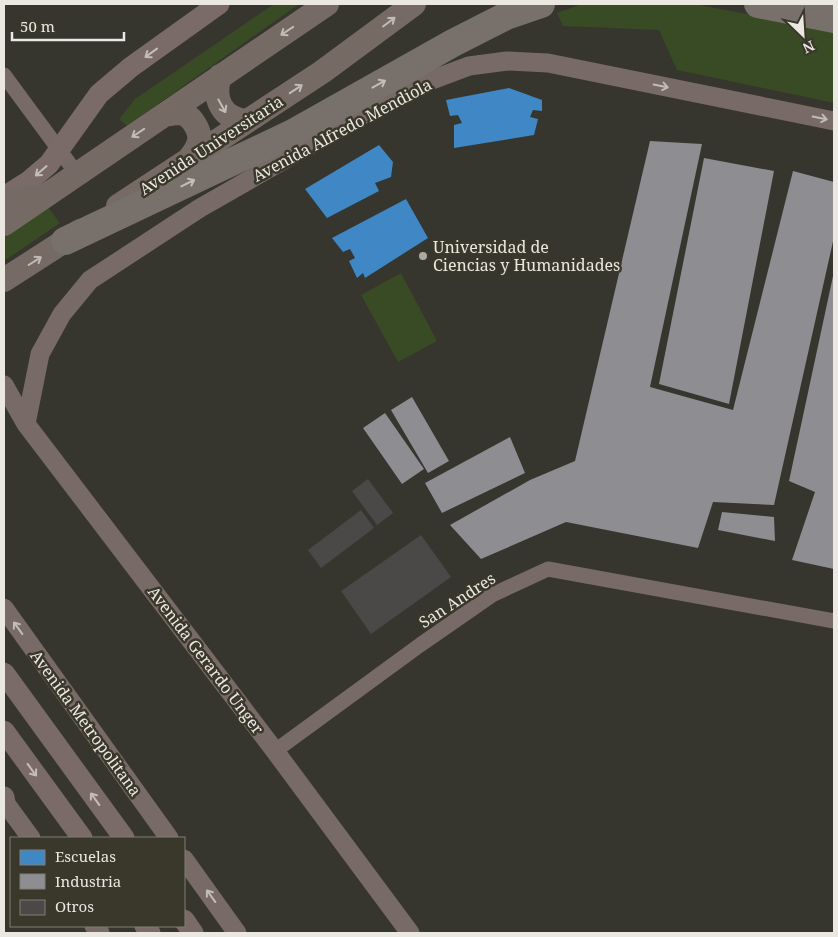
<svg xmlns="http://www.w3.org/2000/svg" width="838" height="937" font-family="'Noto Serif',serif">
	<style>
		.green { fill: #394b24 }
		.schools { fill: #3f88c5 }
		.industry { fill: #8d8d92 }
		.building { fill: #4a4948 }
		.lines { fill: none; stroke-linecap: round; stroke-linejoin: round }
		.minor { stroke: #776a67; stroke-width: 15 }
		.tertiary { stroke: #776a67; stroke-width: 19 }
		.secondary { stroke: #7a6b68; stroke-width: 21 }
		.primary { stroke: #766a65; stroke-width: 24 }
		.motorway { stroke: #77706b; stroke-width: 28 }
		.oneway { stroke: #c1bcb6 }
		.oneway2 { stroke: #c3bcb7 }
		.oneway3 { stroke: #c2beb8 }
		.oneway4 { stroke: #c2bcb6 }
		.poi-dot { fill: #aba9a2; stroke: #3a372b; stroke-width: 2 }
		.labels { text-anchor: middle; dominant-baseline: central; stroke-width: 5; stroke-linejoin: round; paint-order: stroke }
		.street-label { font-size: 16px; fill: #eae8e1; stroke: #3a372b }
		.poi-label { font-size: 16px; fill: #eae8e1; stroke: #3a372b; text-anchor: start }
	</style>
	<rect width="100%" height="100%" fill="#36352e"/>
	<!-- green -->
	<path class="green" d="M274 4H299L127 126 119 119 135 99Z
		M582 4H695L834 31V103L677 70 659 30 563 26 557 13Z
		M44 202 60 223 4 261V229Z
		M401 273 437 341 398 362 361 295Z"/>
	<!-- schools -->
	<path class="schools" d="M509 88 542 100V111L533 110 530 117 538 119 534 135 454 148V125L462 123 458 115 450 116 446 100Z
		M379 145 393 162 391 177 375 183 379 191 327 218 305 189Z
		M406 199 428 238 365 278 363 273 357 278 349 261 355 258 350 249 343 252 332 238Z"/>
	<!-- industry -->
	<path class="industry" d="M650 141 702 144 650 387 733 410 793 171 834 182V237L774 505 713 502 698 548 566 522 481 559 450 525 530 480 575 461Z
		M704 158 774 171 729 404 659 384Z
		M833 276H834V569L792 560 815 492 789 481Z
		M412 397 449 461 428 473 391 410Z
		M385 413 424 469 402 484 363 428Z
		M510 437 525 473 442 513 425 483Z
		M722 512 774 517 775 541 718 530Z"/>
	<!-- building -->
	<path class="building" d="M368 479 393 513 377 525 352 491Z
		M361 510 374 528 321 568 308 550Z
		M421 535 451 577 371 634 341 591Z"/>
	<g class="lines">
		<!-- minor -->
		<path class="minor" d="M4 75 77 174
			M275 751 420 645 492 595 548 569 834 621"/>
		<!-- tertiary -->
		<path class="tertiary" d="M4 385 26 424 275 751 410 933
			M26 424 40 354 62 314 90 280 200 208 373 109 421 84 469 66 507 61 548 63 834 121
			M4 608 169 838
			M4 801 31 838
			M184 859 237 933
			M94 926 100 933"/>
		<!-- secondary -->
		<path class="secondary" d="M4 197 29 181 49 164 99 94 131 67 219 4
			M4 673 124 838
			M4 731 82 838
			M4 797 5 803
			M184 920 193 933
			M145 926 150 933"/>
		<!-- primary -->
		<path class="primary" d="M220 76C212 99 222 119 247 121
			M164 115C170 114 178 112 184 114 193 118 201 132 199 141 198 148 193 154 189 159
			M4 200 42 198
			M118 206 322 72 414 4
			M4 224 327 4
			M4 280 80 231"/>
		<!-- motorway -->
		<path class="motorway" d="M758 4 834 19
			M65 241 293 133 453 43 506 16 541 4"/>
	</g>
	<!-- one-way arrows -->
	<defs><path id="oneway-shaft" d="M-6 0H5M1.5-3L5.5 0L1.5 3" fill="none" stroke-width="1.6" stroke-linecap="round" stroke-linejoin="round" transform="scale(1.25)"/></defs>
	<g class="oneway">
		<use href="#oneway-shaft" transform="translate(389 22) rotate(-37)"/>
		<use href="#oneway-shaft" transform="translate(287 31) rotate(146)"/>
		<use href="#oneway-shaft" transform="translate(296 89) rotate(-33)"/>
		<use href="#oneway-shaft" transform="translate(222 106) rotate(61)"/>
		<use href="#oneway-shaft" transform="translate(138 133) rotate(146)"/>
		<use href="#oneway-shaft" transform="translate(35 261) rotate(-32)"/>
	</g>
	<g class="oneway2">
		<use href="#oneway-shaft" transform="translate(151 53) rotate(144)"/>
		<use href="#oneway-shaft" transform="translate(41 171) rotate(139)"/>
		<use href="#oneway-shaft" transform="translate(32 770) rotate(54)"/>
		<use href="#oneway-shaft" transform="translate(95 799) rotate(-126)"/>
	</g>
	<g class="oneway3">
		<use href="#oneway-shaft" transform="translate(379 84) rotate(-29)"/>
		<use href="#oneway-shaft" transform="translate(188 183) rotate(-26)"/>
	</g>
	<g class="oneway4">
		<use href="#oneway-shaft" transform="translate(661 86) rotate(11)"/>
		<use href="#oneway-shaft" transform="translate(820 118) rotate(11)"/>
		<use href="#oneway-shaft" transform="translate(18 628) rotate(-126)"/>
		<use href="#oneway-shaft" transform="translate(211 896) rotate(-126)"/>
	</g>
	<!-- markers -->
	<circle class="poi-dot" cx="423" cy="256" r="5"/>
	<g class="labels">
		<!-- street labels -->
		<g class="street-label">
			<text transform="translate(342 130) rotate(-28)">Avenida Alfredo Mendiola</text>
			<text transform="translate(211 145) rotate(-33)">Avenida Universitaria</text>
			<text transform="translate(457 600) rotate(-33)">San Andres</text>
			<text transform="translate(206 660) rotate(53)">Avenida Gerardo Unger</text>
			<text transform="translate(86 723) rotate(54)">Avenida Metropolitana</text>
		</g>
		<!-- poi labels -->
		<g class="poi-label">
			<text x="433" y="247">Universidad de<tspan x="433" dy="18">Ciencias y Humanidades</tspan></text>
		</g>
	</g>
	<!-- border -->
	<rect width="838" height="937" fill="none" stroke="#eae8e1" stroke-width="10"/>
	<!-- legend -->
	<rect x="10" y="837" width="175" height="90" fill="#3a372b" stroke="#807e74"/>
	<rect x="20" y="850" width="25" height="15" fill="#3f88c5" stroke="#807e74"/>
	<text x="55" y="862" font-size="15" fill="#eae8e1">Escuelas</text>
	<rect x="20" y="874" width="25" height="15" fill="#8d8d92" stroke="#807e74"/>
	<text x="55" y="887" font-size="15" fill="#eae8e1">Industria</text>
	<rect x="20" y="900" width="25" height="15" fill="#4a4948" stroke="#807e74"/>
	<text x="55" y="912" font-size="15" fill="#eae8e1">Otros</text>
	<!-- north arrow -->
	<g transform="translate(803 35) rotate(155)" stroke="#3a372b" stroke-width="4" paint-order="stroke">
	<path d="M0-4L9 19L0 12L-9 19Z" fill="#eae8e1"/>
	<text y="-8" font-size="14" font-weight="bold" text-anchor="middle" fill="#eae8e1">N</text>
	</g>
	<!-- scale -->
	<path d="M12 32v8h112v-8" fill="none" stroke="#eae8e1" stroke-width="2.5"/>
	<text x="20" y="32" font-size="15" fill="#eae8e1" stroke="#3a372b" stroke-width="4" paint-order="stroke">50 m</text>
</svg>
